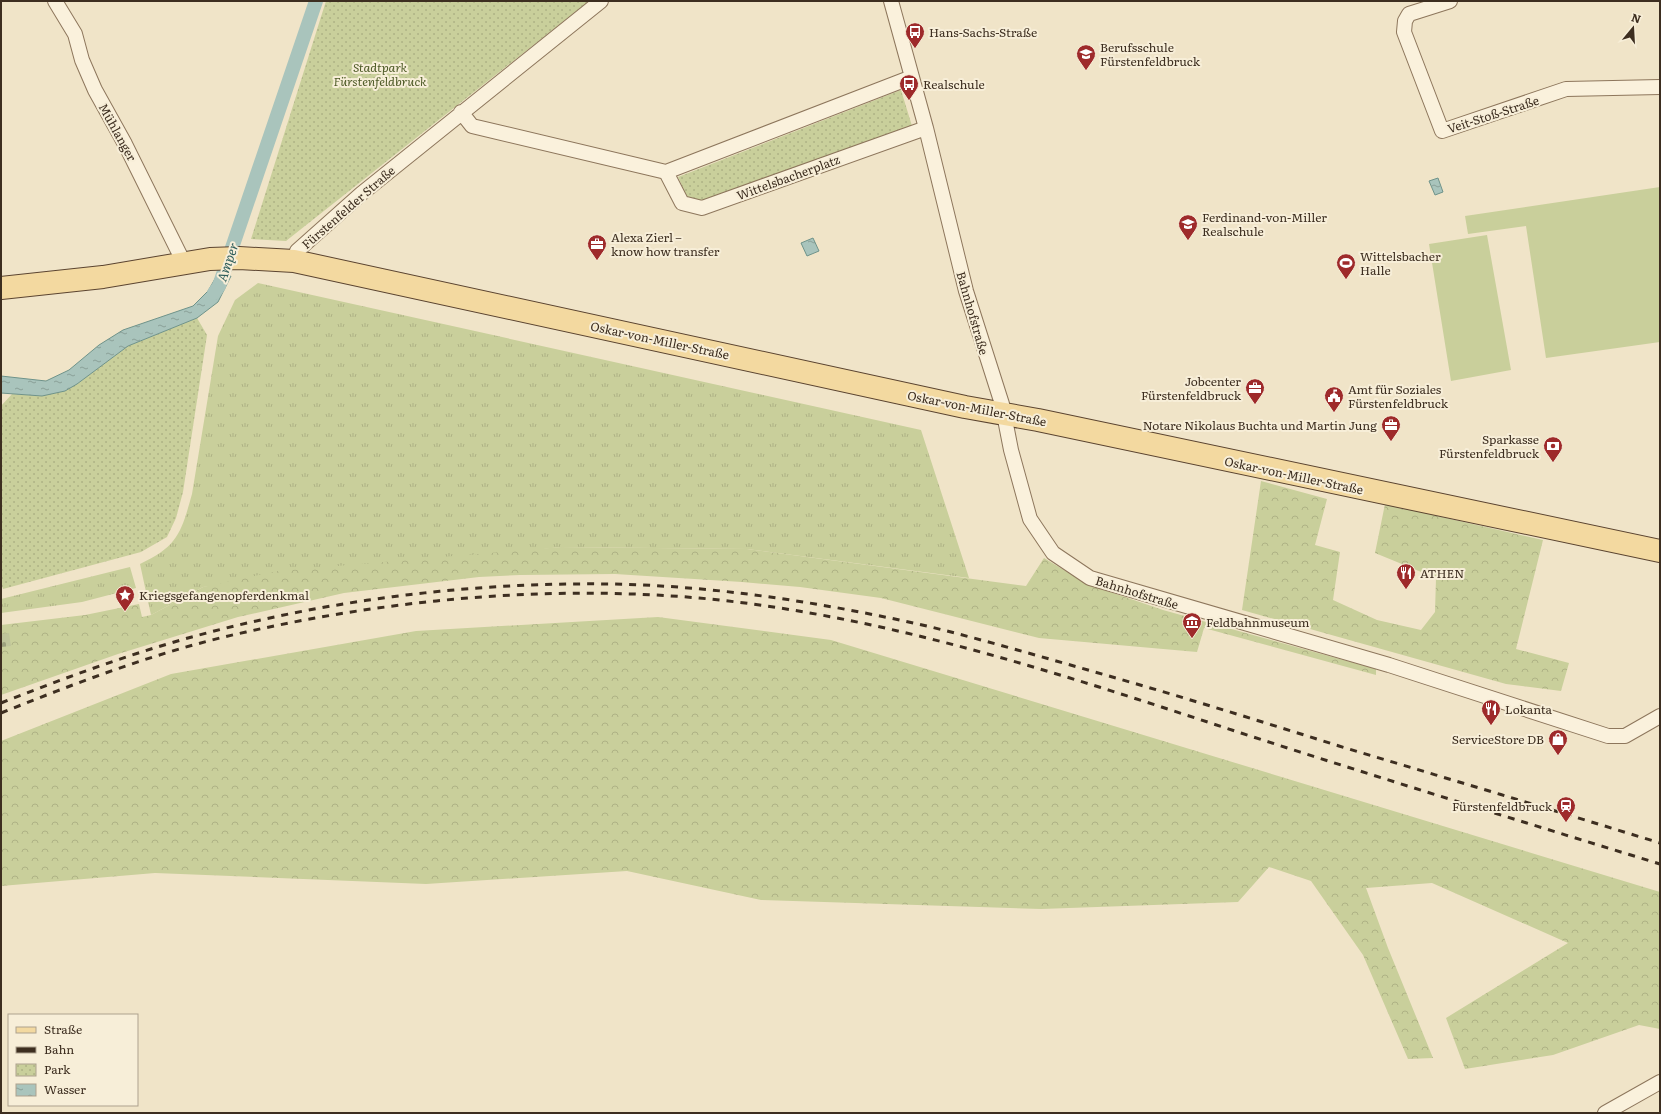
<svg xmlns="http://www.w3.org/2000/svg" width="1661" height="1114" font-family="Literata,serif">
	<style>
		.grass { fill: url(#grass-tufts) }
		.forest { fill: url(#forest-crowns) }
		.cemetery { fill: url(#cemetery-stones) }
		.park { fill: url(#park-dots) }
		.pitch { fill: #c9cf9b }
		.water { fill: url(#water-ripples); stroke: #6f938a }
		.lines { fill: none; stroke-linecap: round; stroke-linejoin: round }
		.canal { stroke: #a9c4bc; stroke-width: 14 }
		.street-casing { stroke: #8d765c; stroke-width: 16 }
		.primary-casing { stroke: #5b4430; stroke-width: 24 }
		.street { stroke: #faf1dc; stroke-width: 14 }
		.primary { stroke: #f3d9a0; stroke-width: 22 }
		.rail { stroke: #3d2e20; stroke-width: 3; stroke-dasharray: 7 7; stroke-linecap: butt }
		.labels { text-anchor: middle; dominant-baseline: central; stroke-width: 4; stroke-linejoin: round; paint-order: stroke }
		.poi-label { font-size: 12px; fill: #3d2e20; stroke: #f7eed8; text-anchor: start }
		.park-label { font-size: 12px; font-style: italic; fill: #4d5a26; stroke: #f7eed8 }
		.street-label { font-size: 12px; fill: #3d2e20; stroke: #f7eed8 }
		.water-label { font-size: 13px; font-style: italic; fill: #2f5d5a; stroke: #f7eed8 }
	</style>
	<defs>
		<pattern id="grass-tufts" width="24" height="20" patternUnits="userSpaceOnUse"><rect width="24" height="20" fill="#c9cf9b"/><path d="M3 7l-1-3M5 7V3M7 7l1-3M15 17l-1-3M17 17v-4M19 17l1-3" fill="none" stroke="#aeb285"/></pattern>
		<pattern id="forest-crowns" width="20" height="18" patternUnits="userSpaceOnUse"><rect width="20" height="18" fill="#c9cf9b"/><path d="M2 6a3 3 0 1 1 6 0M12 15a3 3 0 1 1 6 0" fill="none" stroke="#aeb285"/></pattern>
		<pattern id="cemetery-stones" width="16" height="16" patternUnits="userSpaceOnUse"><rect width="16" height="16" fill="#bfc49a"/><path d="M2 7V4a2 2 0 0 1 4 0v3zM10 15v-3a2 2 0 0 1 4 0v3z" fill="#9ca07d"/></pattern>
		<pattern id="park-dots" width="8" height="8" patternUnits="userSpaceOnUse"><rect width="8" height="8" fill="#c9cf9b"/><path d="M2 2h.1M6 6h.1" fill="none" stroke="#aeb285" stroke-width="1.8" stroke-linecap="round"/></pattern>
		<pattern id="water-ripples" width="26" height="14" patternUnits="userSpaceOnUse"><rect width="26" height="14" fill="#a9c4bc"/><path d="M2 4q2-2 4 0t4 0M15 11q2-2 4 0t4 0" fill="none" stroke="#8ba098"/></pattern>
	</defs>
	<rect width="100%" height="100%" fill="#f0e4c8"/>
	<!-- grass -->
	<path class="grass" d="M258 283 921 430 969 578 747 549 561 547 203 587 151 615 140 564C178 546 181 533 192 494L218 336 235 300Z
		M130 567 136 588 82 602 1 613V599Z"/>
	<!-- forest -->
	<path class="forest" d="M1261 481 1327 499 1315 545 1340 552 1333 600 1377 620 1421 630 1435 612 1436 578 1375 553 1385 504 1543 540 1516 649 1569 663 1561 691 1506 684 1242 610Z
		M561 547 747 549 1026 586 1044 558 1087 584 1163 610 1376 669V675L1204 628 1197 652 1039 638 881 598 800 587 742 582 615 574 520 575 479 577 344 593 238 617 118 654 1 695V625L85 615 139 604 142 617 151 615 203 587 278 571Z
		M658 617 831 640 1660 892V1029L1639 1025 1553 1055 1465 1069 1446 1018 1568 943 1432 883 1366 888 1388 948 1433 1058 1408 1059 1363 955 1311 881 1269 867 1238 902 1041 909 761 900 627 871 426 884 155 873 1 886V741L171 674 416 631Z"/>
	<!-- cemetery -->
	<path class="cemetery" d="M9 633 11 646 1 647V634Z"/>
	<!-- park -->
	<path class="park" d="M326 1H589L286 241 251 239Z
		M901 90 912 126 702 202 687 197 678 177Z
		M197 318 207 335 183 492 176 518 167 537 141 552 3 589 1 584V406L12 394 42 396 77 384 128 346Z"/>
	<!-- pitch -->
	<path class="pitch" d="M1660 187V342L1546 358 1526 226 1468 234 1465 216Z
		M1487 235 1511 370 1451 381 1429 244Z"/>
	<!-- water -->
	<path class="water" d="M1438 178 1443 192 1435 195 1429 181Z
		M813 238 819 251 807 256 801 243Z
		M231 276 218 302 197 318 128 346 77 384 65 391 42 396 1 393V376L46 381 69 370 99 345 123 330 193 306 208 291 216 277Z"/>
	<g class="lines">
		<!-- canal -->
		<path class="canal" d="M214 293 219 286 316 1"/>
		<!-- street casing -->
		<g class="street-casing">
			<path id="street" d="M55 1 75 34 82 60 95 90 125 144 184 263
				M891 1 926 128 966 291 1002 404 1011 450 1030 519 1053 553 1090 578 1389 665 1608 736H1625L1660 716
				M1450 1 1409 14 1405 21 1404 32 1442 131 1566 89 1660 87
				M461 112 472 126 666 172 912 77
				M666 172 682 203 702 208 926 128
				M294 261 297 251 361 194 601 1
				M1605 1113 1660 1082"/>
		</g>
		<!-- primary casing -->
		<g class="primary-casing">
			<path id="primary" d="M1 288 103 277 210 259 239 258 294 261 965 407 1038 420 1660 551"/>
		</g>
		<!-- street -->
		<use href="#street" class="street"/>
		<!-- primary -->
		<use href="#primary" class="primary"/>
		<!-- rail -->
		<path class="rail" d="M1 703C62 679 124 656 188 638 326 600 469 582 612 584 718 586 824 603 927 626 988 641 1049 659 1109 676 1186 698 1263 722 1339 746 1446 778 1553 810 1660 843
			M1 713C81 681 162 650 246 632 394 599 548 585 699 598 886 615 1064 675 1241 733 1380 778 1520 821 1660 864"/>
	</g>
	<!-- icons -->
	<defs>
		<g id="bus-pin" transform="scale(1)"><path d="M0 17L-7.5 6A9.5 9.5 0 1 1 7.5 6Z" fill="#9e2a2b" stroke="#f7eed8"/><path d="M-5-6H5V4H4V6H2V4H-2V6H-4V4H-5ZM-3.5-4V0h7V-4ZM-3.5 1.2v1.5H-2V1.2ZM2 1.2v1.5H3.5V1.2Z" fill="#fff"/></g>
		<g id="school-pin" transform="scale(1)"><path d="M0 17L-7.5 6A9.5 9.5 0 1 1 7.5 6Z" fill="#9e2a2b" stroke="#f7eed8"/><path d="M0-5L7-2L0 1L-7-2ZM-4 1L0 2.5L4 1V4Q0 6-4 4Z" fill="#fff"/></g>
		<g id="office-pin" transform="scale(1)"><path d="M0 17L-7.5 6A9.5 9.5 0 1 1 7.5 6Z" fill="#9e2a2b" stroke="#f7eed8"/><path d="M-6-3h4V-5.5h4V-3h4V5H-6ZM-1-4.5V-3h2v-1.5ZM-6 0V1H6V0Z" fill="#fff"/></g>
		<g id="stadium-pin" transform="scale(1)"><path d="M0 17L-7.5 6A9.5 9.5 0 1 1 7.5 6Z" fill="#9e2a2b" stroke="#f7eed8"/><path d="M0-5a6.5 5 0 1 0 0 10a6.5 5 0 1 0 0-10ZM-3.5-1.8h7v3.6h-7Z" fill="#fff"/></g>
		<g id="civic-pin" transform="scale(1)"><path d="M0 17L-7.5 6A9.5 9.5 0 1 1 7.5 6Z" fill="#9e2a2b" stroke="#f7eed8"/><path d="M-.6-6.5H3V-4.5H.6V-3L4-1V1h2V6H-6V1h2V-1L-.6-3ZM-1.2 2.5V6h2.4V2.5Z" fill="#fff"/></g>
		<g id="bank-pin" transform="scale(1)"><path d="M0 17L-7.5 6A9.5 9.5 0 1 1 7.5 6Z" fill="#9e2a2b" stroke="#f7eed8"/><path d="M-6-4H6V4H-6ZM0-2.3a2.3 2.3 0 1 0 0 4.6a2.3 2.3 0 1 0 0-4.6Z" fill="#fff"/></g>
		<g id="restaurant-pin" transform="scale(1)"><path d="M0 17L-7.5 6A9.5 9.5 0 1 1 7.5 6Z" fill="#9e2a2b" stroke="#f7eed8"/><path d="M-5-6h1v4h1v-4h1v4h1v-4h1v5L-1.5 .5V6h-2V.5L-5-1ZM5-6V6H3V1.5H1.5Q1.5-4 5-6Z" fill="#fff"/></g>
		<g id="sight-pin" transform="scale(1)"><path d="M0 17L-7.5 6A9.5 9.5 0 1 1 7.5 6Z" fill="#9e2a2b" stroke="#f7eed8"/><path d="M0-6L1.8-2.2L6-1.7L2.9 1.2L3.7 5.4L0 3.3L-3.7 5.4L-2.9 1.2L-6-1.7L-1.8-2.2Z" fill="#fff"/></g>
		<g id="museum-pin" transform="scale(1)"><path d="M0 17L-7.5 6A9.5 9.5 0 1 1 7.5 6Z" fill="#9e2a2b" stroke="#f7eed8"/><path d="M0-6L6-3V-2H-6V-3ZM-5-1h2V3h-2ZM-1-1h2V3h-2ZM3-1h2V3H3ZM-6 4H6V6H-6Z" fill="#fff"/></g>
		<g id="shop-pin" transform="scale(1)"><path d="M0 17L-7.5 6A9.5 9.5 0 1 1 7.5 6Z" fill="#9e2a2b" stroke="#f7eed8"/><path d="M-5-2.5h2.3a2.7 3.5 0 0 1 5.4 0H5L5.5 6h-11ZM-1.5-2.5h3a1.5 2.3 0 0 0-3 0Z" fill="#fff"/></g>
		<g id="station-pin" transform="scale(1)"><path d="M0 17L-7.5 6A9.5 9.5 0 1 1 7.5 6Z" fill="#9e2a2b" stroke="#f7eed8"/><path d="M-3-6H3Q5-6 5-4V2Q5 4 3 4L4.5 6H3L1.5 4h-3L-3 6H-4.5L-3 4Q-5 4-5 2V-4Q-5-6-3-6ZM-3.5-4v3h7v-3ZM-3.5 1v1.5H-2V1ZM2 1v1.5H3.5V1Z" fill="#fff"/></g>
	</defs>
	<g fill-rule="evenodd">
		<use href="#bus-pin" x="915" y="32"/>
		<use href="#school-pin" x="1086" y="54"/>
		<use href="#bus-pin" x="909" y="84"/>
		<use href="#school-pin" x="1188" y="224"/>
		<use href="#office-pin" x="597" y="244"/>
		<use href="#stadium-pin" x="1346" y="263"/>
		<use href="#office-pin" x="1255" y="388"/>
		<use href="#civic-pin" x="1334" y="396"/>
		<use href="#office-pin" x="1391" y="425"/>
		<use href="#bank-pin" x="1553" y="446"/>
		<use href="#restaurant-pin" x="1406" y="573"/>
		<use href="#sight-pin" x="125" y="595"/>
		<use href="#museum-pin" x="1192" y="622"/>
		<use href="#restaurant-pin" x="1491" y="709"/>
		<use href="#shop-pin" x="1558" y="739"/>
		<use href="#station-pin" x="1566" y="806"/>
	</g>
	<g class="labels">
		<!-- poi labels -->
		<g class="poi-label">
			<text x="929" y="32">Hans-Sachs-Straße</text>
			<text x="1100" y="47">Berufsschule<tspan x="1100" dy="14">Fürstenfeldbruck</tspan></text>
			<text x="923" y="84">Realschule</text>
			<text x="1202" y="217">Ferdinand-von-Miller<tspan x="1202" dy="14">Realschule</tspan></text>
			<text x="611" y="237">Alexa Zierl –<tspan x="611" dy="14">know how transfer</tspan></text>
			<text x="1360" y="256">Wittelsbacher<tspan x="1360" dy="14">Halle</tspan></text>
			<text x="1241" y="381" text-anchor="end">Jobcenter<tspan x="1241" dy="14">Fürstenfeldbruck</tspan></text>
			<text x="1348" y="389">Amt für Soziales<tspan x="1348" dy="14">Fürstenfeldbruck</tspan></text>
			<text x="1377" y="425" text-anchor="end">Notare Nikolaus Buchta und Martin Jung</text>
			<text x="1539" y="439" text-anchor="end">Sparkasse<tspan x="1539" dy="14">Fürstenfeldbruck</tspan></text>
			<text x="1420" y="573">ATHEN</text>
			<text x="139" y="595">Kriegsgefangenopferdenkmal</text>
			<text x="1206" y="622">Feldbahnmuseum</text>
			<text x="1505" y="709">Lokanta</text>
			<text x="1544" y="739" text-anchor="end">ServiceStore DB</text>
			<text x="1552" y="806" text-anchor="end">Fürstenfeldbruck</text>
		</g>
		<!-- park labels -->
		<g class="park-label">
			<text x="380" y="67">Stadtpark<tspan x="380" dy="14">Fürstenfeldbruck</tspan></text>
		</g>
		<!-- street labels -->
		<g class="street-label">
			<text transform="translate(1493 114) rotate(-18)">Veit-Stoß-Straße</text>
			<text transform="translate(118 132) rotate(61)">Mühlanger</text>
			<text transform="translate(788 177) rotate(-20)">Wittelsbacherplatz</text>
			<text transform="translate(348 207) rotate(-41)">Fürstenfelder Straße</text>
			<text transform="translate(973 313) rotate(74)">Bahnhofstraße</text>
			<text transform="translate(660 340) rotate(12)">Oskar-von-Miller-Straße</text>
			<text transform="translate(977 408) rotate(11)">Oskar-von-Miller-Straße</text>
			<text transform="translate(1294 475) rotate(12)">Oskar-von-Miller-Straße</text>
			<text transform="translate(1137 592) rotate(17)">Bahnhofstraße</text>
		</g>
		<!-- water labels -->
		<g class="water-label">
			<text transform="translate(227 262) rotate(-71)">Amper</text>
		</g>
	</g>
	<!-- border -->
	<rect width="1661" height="1114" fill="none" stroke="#3d2e20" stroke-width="4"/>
	<!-- legend -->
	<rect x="8" y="1014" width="130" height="92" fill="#f7eed8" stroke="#ada18e"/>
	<rect x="16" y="1027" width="20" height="6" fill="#f3d9a0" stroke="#ada18e"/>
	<text x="44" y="1034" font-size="12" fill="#3d2e20">Straße</text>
	<rect x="16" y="1047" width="20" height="6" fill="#3d2e20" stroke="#ada18e"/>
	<text x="44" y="1054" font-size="12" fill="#3d2e20">Bahn</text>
	<rect x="16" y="1064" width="20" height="12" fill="url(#park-dots)" stroke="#ada18e"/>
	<text x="44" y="1074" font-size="12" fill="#3d2e20">Park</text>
	<rect x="16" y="1084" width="20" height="12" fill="url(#water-ripples)" stroke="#ada18e"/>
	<text x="44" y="1094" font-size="12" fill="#3d2e20">Wasser</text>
	<!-- north arrow -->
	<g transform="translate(1633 28) rotate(18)" stroke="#f7eed8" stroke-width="3" paint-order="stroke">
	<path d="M0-3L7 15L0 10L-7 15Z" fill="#3d2e20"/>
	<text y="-6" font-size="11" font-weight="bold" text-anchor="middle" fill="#3d2e20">N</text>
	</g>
</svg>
